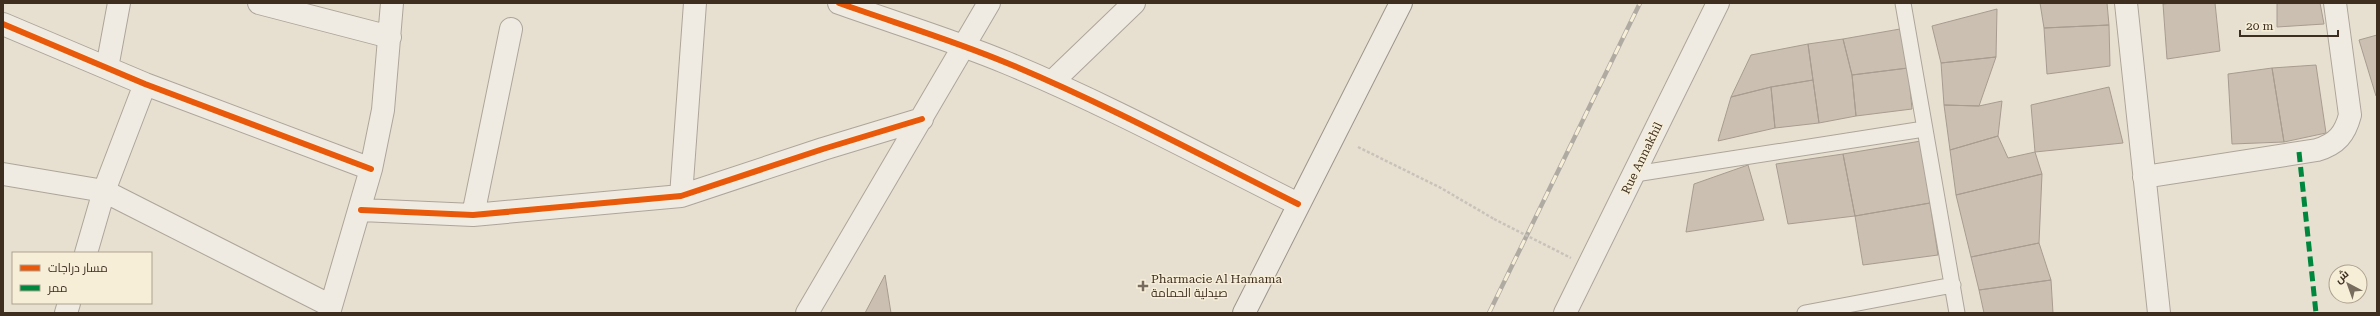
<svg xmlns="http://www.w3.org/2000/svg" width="2380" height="316" font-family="'Roboto Serif',Cairo,serif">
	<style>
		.building { fill: #cbbfb2; stroke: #a89c90 }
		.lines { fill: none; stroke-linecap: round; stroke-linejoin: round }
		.service-casing { stroke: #ada599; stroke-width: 17 }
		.minor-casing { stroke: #ada599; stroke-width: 24 }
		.tertiary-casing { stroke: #ada599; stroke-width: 24 }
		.secondary-casing { stroke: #9c958a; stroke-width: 24 }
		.path { stroke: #c8c2b9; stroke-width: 2.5; stroke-dasharray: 3 2; stroke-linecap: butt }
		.service { stroke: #efebe3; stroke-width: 15 }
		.minor { stroke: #efebe3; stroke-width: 22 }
		.tertiary { stroke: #efebe3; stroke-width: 22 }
		.secondary { stroke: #efebe3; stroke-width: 22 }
		.rail-casing { stroke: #afaaa2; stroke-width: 4.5 }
		.rail { stroke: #f7eed8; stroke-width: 3; stroke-dasharray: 9; stroke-linecap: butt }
		.path-bridge { stroke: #c8c2b9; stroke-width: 2.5; stroke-dasharray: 3 2; stroke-linecap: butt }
		.quiet { stroke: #00873e; stroke-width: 5; stroke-dasharray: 10 5; stroke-linecap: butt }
		.cycleway-casing { stroke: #f7eed8; stroke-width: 8 }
		.cycleway { stroke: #e8590c; stroke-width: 6 }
		.poi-dot { fill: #786c5e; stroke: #f7eed8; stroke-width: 1.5 }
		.labels { text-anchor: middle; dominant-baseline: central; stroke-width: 3; stroke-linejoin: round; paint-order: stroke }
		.street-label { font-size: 12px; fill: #3d2e20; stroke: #f7eed8 }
		.poi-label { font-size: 12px; fill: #3d2e20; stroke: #f7eed8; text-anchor: start }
	</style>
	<rect width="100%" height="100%" fill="#e7e0d1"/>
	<!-- building -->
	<path class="building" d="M2040 3H2107L2109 25 2044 28Z
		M2172 3H2215L2220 51 2167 59 2163 4Z
		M2277 3H2320L2324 24 2277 27Z
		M1997 9 1996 57 1941 63 1932 26Z
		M2109 25 2110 66 2047 74 2044 28Z
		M1900 29 1908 68 1852 75 1843 39Z
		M2377 35V95L2376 96 2359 40Z
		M1843 39 1852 75 1856 116 1819 123 1808 44Z
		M1808 44 1813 80 1771 87 1731 97 1751 55Z
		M1996 57 1979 106 1944 105 1941 63Z
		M2316 65 2326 133 2284 142 2272 68Z
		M1908 68 1912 109 1856 116 1852 75Z
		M2272 68 2284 142 2232 144 2228 74Z
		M1813 80 1819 123 1775 128 1771 87Z
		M1771 87 1775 128 1718 141 1731 97Z
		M2109 87 2123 143 2035 152 2031 105Z
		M2002 101 1998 136 1950 150 1944 105 1979 106Z
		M1998 136 2008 158 2035 152 2042 174 1956 195 1950 150Z
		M1921 141 1930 203 1855 216 1843 154Z
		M1843 154 1855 216 1788 224 1776 164Z
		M1748 165 1764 220 1686 232 1694 184Z
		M2042 174 2039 243 1971 257 1956 195Z
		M1930 203 1938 255 1863 265 1855 216Z
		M2039 243 2051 280 1979 290 1971 257Z
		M885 275 891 313H865Z
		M2051 280 2053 313H1984L1979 290Z"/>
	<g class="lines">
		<!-- service casing -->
		<g class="service-casing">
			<path id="service" d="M1903 3 1957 313
				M1635 174 1924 129
				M1805 313 1953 285"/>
		</g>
		<!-- minor casing -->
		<g class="minor-casing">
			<path id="minor" d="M259 3 390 37
				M839 3C895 23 952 40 1007 63 1106 104 1202 156 1298 204
				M2126 3 2159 313
				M3 24 145 84 371 169
				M107 68 119 3
				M1052 82 1134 3
				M3 174 104 191 331 306
				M2144 177 2317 150C2337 144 2345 134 2350 115L2335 3
				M681 196 695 3
				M361 210 473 215 681 196 823 149 922 119
				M473 215 511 29
				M86 253 104 191 145 84
				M66 313 69 303
				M329 313 371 169 383 110 392 3
				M807 313 989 3"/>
		</g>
		<!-- tertiary casing -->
		<g class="tertiary-casing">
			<path id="tertiary" d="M1565 313 1718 3"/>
		</g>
		<!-- secondary casing -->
		<g class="secondary-casing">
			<path id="secondary" d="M1244 313 1401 3"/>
		</g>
		<!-- path -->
		<path class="path" d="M1358 147 1441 188 1494 219"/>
		<!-- service -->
		<use href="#service" class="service"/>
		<!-- minor -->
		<use href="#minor" class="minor"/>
		<!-- tertiary -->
		<use href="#tertiary" class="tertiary"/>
		<!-- secondary -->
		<use href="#secondary" class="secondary"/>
		<!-- rail casing -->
		<g class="rail-casing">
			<path id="rail" d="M1489 313 1640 3"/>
		</g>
		<!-- rail -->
		<use href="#rail" class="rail"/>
		<!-- path-bridge -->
		<path class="path-bridge" d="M1494 219 1571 258"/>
		<!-- quiet -->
		<path class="quiet" d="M2299 152 2316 313"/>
		<!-- cycleway casing -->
		<g class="cycleway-casing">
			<path id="cycleway" d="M839 3C895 23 952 40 1007 63 1106 104 1202 156 1298 204
				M3 24 145 84 371 169
				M361 210 473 215 681 196 823 149 922 119"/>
		</g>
		<!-- cycleway -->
		<use href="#cycleway" class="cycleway"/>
	</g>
	<!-- markers -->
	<path class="poi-dot" d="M1141 280h4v4h4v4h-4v4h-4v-4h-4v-4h4z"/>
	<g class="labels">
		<!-- street labels -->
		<g class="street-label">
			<text transform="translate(1642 158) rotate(-64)">Rue Annakhil</text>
		</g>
		<!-- poi labels -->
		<g class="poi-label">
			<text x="1151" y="279">Pharmacie Al Hamama<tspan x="1151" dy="14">صيدلية الحمامة</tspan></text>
		</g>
	</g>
	<!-- border -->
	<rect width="2380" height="316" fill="none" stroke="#3d2e20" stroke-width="8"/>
	<!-- legend -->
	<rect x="12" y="252" width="140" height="52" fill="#f7eed8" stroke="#ada18e"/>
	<rect x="20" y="265" width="20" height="6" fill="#e8590c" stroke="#ada18e"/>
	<text x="48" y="272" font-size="12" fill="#3d2e20">مسار دراجات</text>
	<rect x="20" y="285" width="20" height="6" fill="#00873e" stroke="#ada18e"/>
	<text x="48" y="292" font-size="12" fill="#3d2e20">ممر</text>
	<!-- north arrow -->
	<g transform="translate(2348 284) rotate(319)"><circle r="19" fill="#f7eed8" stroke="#ada18e"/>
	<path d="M0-3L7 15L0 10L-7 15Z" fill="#786c5e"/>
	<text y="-6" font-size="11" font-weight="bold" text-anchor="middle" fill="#3d2e20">ش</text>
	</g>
	<!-- scale -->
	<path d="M2240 30v6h98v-6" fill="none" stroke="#3d2e20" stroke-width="2"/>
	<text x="2246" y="30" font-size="12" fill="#3d2e20" stroke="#f7eed8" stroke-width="3" paint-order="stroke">20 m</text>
</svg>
